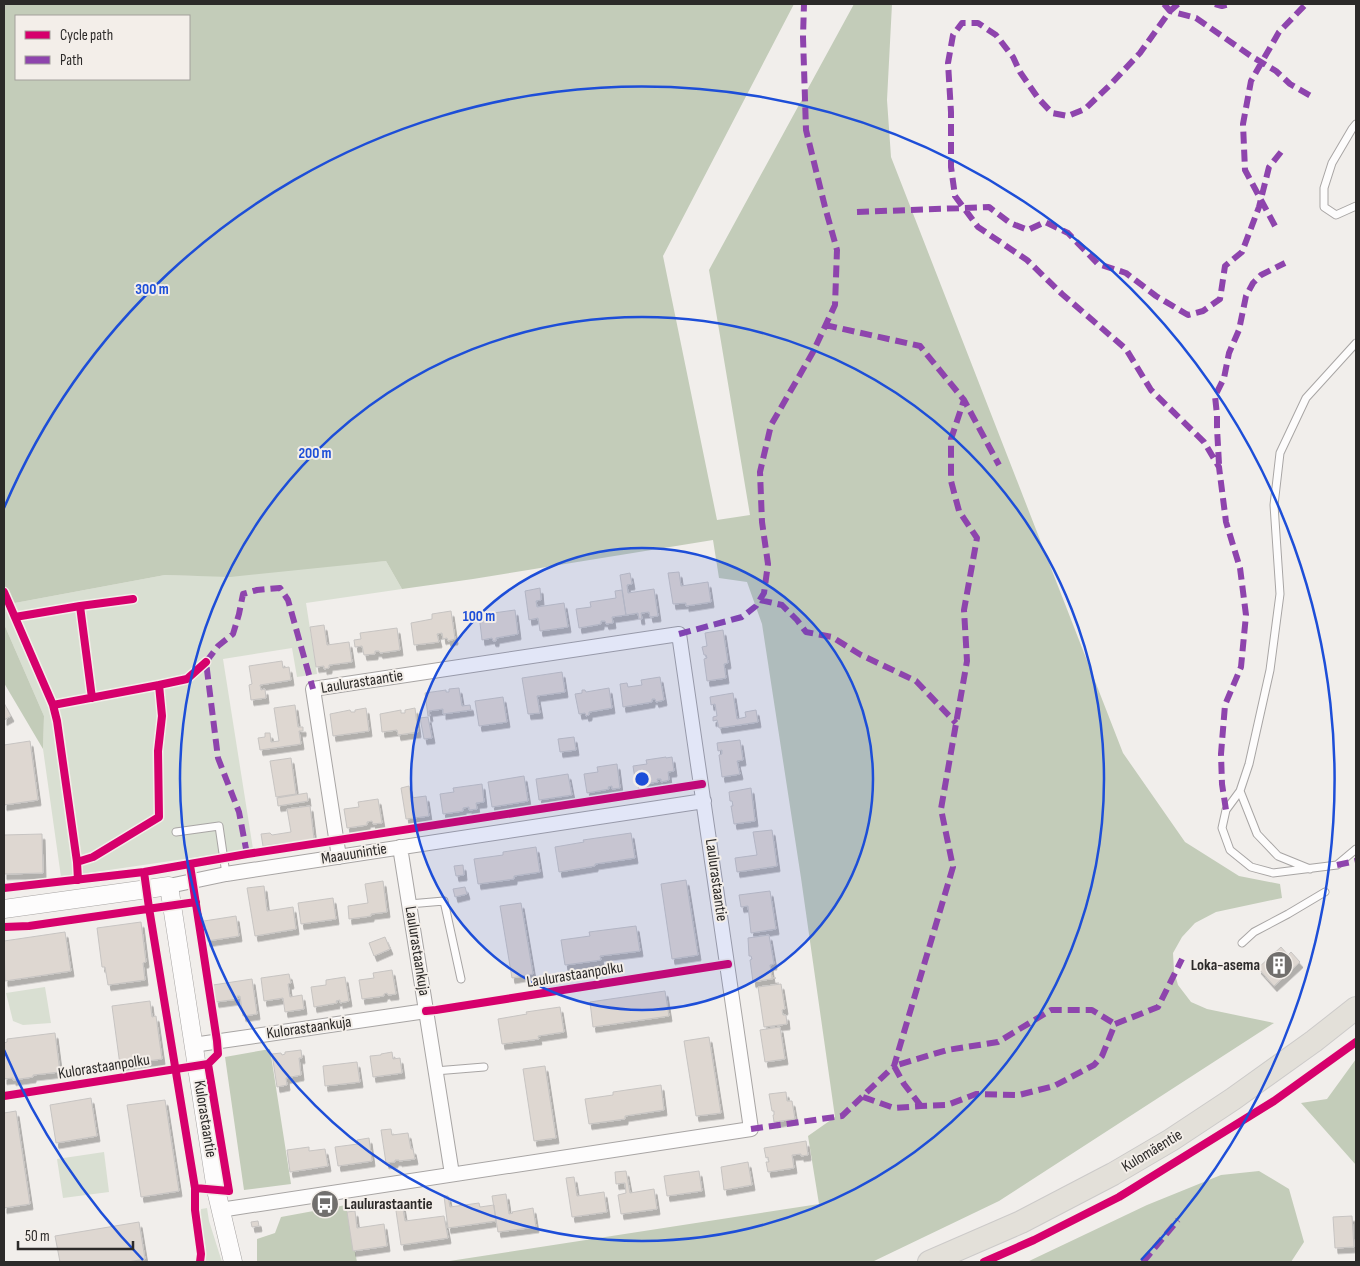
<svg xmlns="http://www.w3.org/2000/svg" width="1360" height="1266" font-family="'Sofia Sans Condensed',sans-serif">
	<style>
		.green { fill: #d9dfd2 }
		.forest { fill: #c3ccb9; fill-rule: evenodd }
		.building { fill: #ded7d1; stroke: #c7c4c2; filter: url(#shadow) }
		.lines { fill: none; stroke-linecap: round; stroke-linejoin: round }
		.service-casing { stroke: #a8a5a4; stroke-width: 9 }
		.minor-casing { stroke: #a8a5a4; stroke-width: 16 }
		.tertiary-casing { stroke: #a8a5a4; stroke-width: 19 }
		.primary-casing { stroke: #cccac9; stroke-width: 24 }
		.service { stroke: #fdfcfc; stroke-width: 7 }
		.minor { stroke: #fdfcfc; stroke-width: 14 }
		.tertiary { stroke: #fdfcfc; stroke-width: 18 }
		.primary { stroke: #e3e0d9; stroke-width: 22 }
		.quiet { stroke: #8e44ad; stroke-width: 6; stroke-dasharray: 12 6; stroke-linecap: butt }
		.cycleway-casing { stroke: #f3eee9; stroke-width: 11 }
		.cycleway { stroke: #d6006c; stroke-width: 8 }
		.ring { fill: none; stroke: #1d4ed8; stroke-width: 2.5 }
		.labels { text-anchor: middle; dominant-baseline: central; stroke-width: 4; stroke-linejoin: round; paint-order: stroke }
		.street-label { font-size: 16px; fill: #2c2a29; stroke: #f3eee9 }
		.poi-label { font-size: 16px; font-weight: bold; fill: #2c2a29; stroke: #f3eee9; text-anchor: end }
		.centre { fill: #1d4ed8; stroke: #f3eee9; stroke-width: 2.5 }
		.ring-label { font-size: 15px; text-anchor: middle; font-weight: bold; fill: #1d4ed8; stroke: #f3eee9; stroke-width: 4; stroke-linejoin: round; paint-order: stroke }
	</style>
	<defs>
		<filter id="shadow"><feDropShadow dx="3" dy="5.5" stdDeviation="0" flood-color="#0004"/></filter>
	</defs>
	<rect width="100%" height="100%" fill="#f1eeeb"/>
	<!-- green -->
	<path class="green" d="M386 561 402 589 306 603 317 674 297 677 292 648 223 659 253 849 61 877 43 749 44 716 4 624V605L165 575 204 576Z
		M45 987 51 1023 23 1025 13 1021 6 993Z
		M104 1152 109 1192 63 1198 57 1159Z
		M207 1208 209 1221 222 1262H205L206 1250 200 1214 201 1209Z"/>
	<!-- forest -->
	<path class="forest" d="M4 4H794L663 256 717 520 750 515 709 270 854 4H892L887 100 891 157 1123 753 1185 842 1239 876 1280 884 1282 898 1216 912 1195 923 1182 937 1173 953 1174 971 1178 985 1191 1002 1207 1009 1274 1023 999 1201 872 1262H443L819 1204 808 1136 835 1117 801 878 762 624 747 582 719 578 713 540 473 579 402 589 386 561 230 577 165 575 4 605ZM16 16H189V79H16Z
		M4 624 44 716 43 749 4 683Z
		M270 1049 291 1184 244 1190 225 1057Z
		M1356 1059V1165L1301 1103 1327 1099Z
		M1259 1171 1289 1189 1304 1242 1291 1262H1027L1147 1205 1221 1175Z
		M346 1205 357 1262H257V1239L275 1233 281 1217Z"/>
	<!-- building -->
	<path class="building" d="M679 572 681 586 708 582 711 602 686 606V603L673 604 668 573Z
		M630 573 632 584 627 585 628 593 654 589 658 616 650 617 649 612 641 613 642 619H639L638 613 626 615 620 575Z
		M540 588 541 600 536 601 537 607 564 603 568 627 540 631 538 618 529 620 525 591Z
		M622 590 626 615 612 617 613 623 606 624 605 621H601V624L579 628 576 609 591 607 590 602 616 598 615 591Z
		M515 610 518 634 496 638V641H493L492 638 482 640 479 615Z
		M451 611 455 639 448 641 447 638 443 639 442 633 437 634 439 642 414 645 411 623 432 619V614Z
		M324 625 327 645 349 642 352 662 329 665V668L324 669V666L316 667 310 627Z
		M397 628 400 650 380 653 379 651H375V654L364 655 362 646 355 647 354 640 361 639 360 633Z
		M723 630 728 663 724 664 726 678 707 681 704 659 707 658 706 655H704L702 647 707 646 705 633Z
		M282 661 283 668 289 667 291 680 260 685 261 690 265 689 266 698 251 700 249 685 252 684 249 666Z
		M562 672 565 692 537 696 540 713 528 714 522 678Z
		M660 677 664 700 656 702 655 699H652V702L623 707 620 684 627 683 628 687 642 685 641 680Z
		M459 688 462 706 470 705 471 710 443 714V709L429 711 430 716H428L425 693 446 690V692H449V689Z
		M609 688 612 708 589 712V715L586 716 585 713 579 714 575 694 582 693V690H585L586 692Z
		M733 693 737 719 746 717 745 712 756 710 758 722 719 728 717 720 713 721V717L717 716 715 704 711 705 710 697Z
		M503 697 507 722 479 726 475 701Z
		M4 703 11 716 4 720Z
		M295 705 298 727H303V731H299L301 744 260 750 258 738 265 737V733H270L271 742 279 741 274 708Z
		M366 708 369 731 333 736 330 714 350 710 351 712H355V710Z
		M415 708 418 732 398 735 397 730 382 732 380 714 401 710V713H405V710Z
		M428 717 432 738 424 739 420 718Z
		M574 737 576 750 560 752 558 739Z
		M740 740 743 760 737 761 740 774 722 777 719 755 722 754V750L718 751 717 743Z
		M30 741 38 800 4 805V745Z
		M291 758 296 794 276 797 270 761Z
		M666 758 672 757 674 771 668 772 669 780 661 782V779H657L658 782 636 785 633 766 647 764 646 760 666 757Z
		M617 764 620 788 612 789V786L608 787 609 789 587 793 584 774 598 772 597 767Z
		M568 774 572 795 539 800 536 779Z
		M524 776 528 801 492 807 488 782Z
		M482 784 484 802 476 803 477 809 469 810V807L463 808V811L443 814 440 794 454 792 453 788Z
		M409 786 411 798 426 796 429 816 406 819 401 788Z
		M751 788 755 821 734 824 731 806H733L732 801H730L729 792Z
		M307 793 308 801 278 806 277 798Z
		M378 799 382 823 373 824 372 821 367 822V825L347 828 344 809 359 807 358 802Z
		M310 806 314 839 263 846 261 834 270 833 272 835 291 832 287 809Z
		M772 830 777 866 737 872 735 858 757 855 753 832Z
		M631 833 635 858 595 864V866L559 872 555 847 584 842 583 840Z
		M42 834 43 873 4 874V835Z
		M536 847 540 872 514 876V879L478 884 474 859 503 855V852Z
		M463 865 464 875 456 876 454 866Z
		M686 880 698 955 672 959 661 884Z
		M383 881 387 912 371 914V916L349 919 348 906 368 903 365 884Z
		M264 886 267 911 293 907 296 929 255 936 247 888Z
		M465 887 467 894 455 897 453 889Z
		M770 891 776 929 751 933 748 906 741 907 739 895Z
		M333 898 336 919 301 924 298 903Z
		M521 903 533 974 512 978 500 906Z
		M236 916 239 936 207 941 204 921Z
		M141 922 146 962 143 963 145 980 108 985 105 967H102L97 928Z
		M636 926 640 951 600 956 601 960 565 965 561 940 590 936 589 932Z
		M65 932 71 971 5 981 4 941Z
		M769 935 774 964 770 965 772 978H776L753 982 750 960 752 959 751 956H749L748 938Z
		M385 937 390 949 374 956 369 943Z
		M1281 947 1288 955 1291 952 1300 962 1274 986 1258 968Z
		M392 970 396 994 388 995 387 993 384 994V996L362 999 359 980 374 978 373 973Z
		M289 974 291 983 288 984 290 997 302 995 304 1009 285 1012 283 998 264 1001 261 978Z
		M345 977 349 1001 340 1003V1000L336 1001 337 1003 314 1007 311 987 326 985V980Z
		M252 979 257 1014 243 1016 240 996H237L238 999 216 1002 213 985Z
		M781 984 785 1009 782 1010 783 1015H786L787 1024 764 1027 758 987Z
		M665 991 669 1016 593 1027 590 1002Z
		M150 1001 152 1017 156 1016 162 1059 120 1065 112 1006Z
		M560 1007 564 1032 538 1036 539 1039 502 1044 498 1019 527 1014 526 1012Z
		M780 1027 785 1059 765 1062 760 1030Z
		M55 1033 60 1072 33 1075V1077L13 1080V1078L4 1079V1043L7 1042V1039Z
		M709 1037 721 1113 696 1116 684 1041Z
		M301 1050 302 1058H299L301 1075 286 1078 287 1085 277 1087 272 1054 281 1053 282 1055 285 1054V1052Z
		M392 1052 393 1059 400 1058 402 1073 373 1077 370 1056 381 1055V1054Z
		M357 1062 360 1082 325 1086 323 1066Z
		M545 1066 556 1138 534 1141 523 1069Z
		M661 1085 664 1110 625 1116V1119L589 1124 585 1099 613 1095V1092Z
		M786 1092 787 1101H792L795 1119 774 1122 773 1115H774V1111H772L769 1094Z
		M91 1098 97 1136 56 1143 50 1105Z
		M165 1100 179 1191 141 1197 127 1105Z
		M16 1111 30 1204 4 1208V1113Z
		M391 1129 392 1135 408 1133 411 1149H413L415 1159 399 1161V1160H395V1162L386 1163 381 1130Z
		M369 1138 372 1161 338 1166 335 1147 358 1144 357 1140Z
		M806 1141 808 1155 801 1156V1154L792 1155 794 1168 768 1172 766 1162H769L768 1157 766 1158 764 1148Z
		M309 1147V1151L325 1149 328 1166 290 1172 287 1150Z
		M748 1162 752 1185 724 1190 721 1167Z
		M626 1171 630 1193 654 1189 657 1209 621 1214 618 1195 626 1193 625 1183 616 1184 615 1172Z
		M699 1171 702 1191 667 1196 664 1176Z
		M574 1177 577 1196 604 1192 607 1212 572 1217 566 1178Z
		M506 1194 509 1214 513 1213 512 1212 533 1208 536 1227 498 1232 492 1196Z
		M444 1196H448L450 1207 479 1203 480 1207 494 1205 496 1221 448 1228Z
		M402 1203 405 1221 444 1216 448 1238 401 1245 395 1204Z
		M355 1211 357 1228 384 1224 387 1246 353 1251 347 1212Z
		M1352 1216 1354 1247 1335 1248 1333 1217Z
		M258 1221 259 1226 252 1227 251 1222Z
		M139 1222 145 1259 128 1262H60L55 1236Z"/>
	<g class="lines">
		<!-- service casing -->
		<g class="service-casing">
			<path id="service" d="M1356 124 1352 129 1332 163 1324 188V207L1336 215 1356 206
				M1240 791 1249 764 1270 670 1280 594 1274 505 1280 453 1306 398 1356 343
				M176 832 219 826 226 874
				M1310 869 1278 856 1257 834 1240 791 1226 810 1222 828 1230 850 1251 867 1273 873 1337 865 1356 849
				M409 904 444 901 461 979
				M1242 943 1254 932 1288 914 1325 892
				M435 1071 484 1067"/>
		</g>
		<!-- minor casing -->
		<g class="minor-casing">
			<path id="minor" d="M400 847 452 1174
				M169 886 226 874 704 801
				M193 1045 426 1011
				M220 1210 751 1129 679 634 313 689 339 857"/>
		</g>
		<!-- tertiary casing -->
		<g class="tertiary-casing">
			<path id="tertiary" d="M4 909 169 886 216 1190 233 1262"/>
		</g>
		<!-- primary casing -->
		<g class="primary-casing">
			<path id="primary" d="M929 1262 1021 1222 1113 1174 1171 1140 1233 1099 1314 1041 1356 1008"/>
		</g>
		<!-- service -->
		<use href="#service" class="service"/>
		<!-- minor -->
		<use href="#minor" class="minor"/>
		<!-- tertiary -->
		<use href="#tertiary" class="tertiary"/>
		<!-- primary -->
		<use href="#primary" class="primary"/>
		<!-- quiet -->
		<path class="quiet" d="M1164 4 1170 11 1196 18 1251 56 1276 71 1290 84 1311 96
			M1178 4 1170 11 1140 53 1110 85 1085 109 1068 116 1052 113 1038 98 1020 72 1013 57 996 35 978 23H962L953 35 948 63 951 112V167L955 196 978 227 1027 260 1062 294 1126 349 1151 390 1204 442 1219 467 1226 522 1240 568 1246 615 1241 667 1225 705 1221 754 1222 784 1226 810
			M1215 4 1222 6 1230 4
			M857 212 989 207 1010 223 1028 230 1045 222 1068 233 1098 264 1126 273 1156 296 1188 315 1203 311 1220 299 1225 266 1242 252 1259 207 1269 167 1281 152
			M1275 226 1245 170 1243 124 1251 81 1279 32 1306 4
			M825 325 920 346 964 400 999 465
			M1219 464 1217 428V415L1215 396 1224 378 1229 353 1239 330 1246 296 1253 283 1261 275 1285 263
			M760 600 782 605 797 620 806 632 832 637 861 655 916 681 956 723
			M679 634 742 617 756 606 764 593 768 564 762 522 760 472 771 425 813 352 835 305 837 250 825 207 806 130 803 37 804 4
			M247 854 239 812 218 758 206 662 218 646 233 634 239 614 243 594 257 590 280 588 288 600 313 689
			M1337 865 1356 861
			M863 1097 894 1108 921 1106 947 1105 976 1094 1019 1095 1054 1086 1094 1065 1102 1056 1115 1024 1158 1007 1182 959
			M921 1106 904 1084 894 1066 947 1050 998 1042 1051 1010H1092L1115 1024
			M751 1129 842 1116 894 1066 953 867 941 809 967 661 964 610 977 538 959 511 951 481V439L964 400
			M1143 1262 1178 1220"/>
		<!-- cycleway casing -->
		<g class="cycleway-casing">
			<path id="cycleway" d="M4 592 53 705 57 721 77 862 78 880
				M80 606 92 698
				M15 617 80 606 133 599
				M53 705 159 685
				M77 862 93 857 159 817 158 751 162 716 159 685 187 679 206 662
				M190 865 217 1041 218 1054 208 1064 229 1191 195 1188
				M144 872 149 908 195 1188V1210L201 1254 200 1262
				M4 888 144 872 247 854 702 784
				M4 927 29 926 196 902
				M426 1011 436 1010 728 964
				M4 1096 208 1064
				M984 1262 1034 1240 1119 1197 1274 1101 1356 1042"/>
		</g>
		<!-- cycleway -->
		<use href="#cycleway" class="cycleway"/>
	</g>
	<!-- distance rings -->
	<circle cx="642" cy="779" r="231" fill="#1d4ed8" fill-opacity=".12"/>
	<g class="ring">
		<circle cx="642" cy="779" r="231"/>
		<circle cx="642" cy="779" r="462"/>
		<path d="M143 1260A693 693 0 0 1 4 1050M4 508A693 693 0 1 1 1141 1260"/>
	</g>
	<!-- icons -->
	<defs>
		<g id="building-disc" transform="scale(1.4375)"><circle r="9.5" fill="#716f6d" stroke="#f3eee9"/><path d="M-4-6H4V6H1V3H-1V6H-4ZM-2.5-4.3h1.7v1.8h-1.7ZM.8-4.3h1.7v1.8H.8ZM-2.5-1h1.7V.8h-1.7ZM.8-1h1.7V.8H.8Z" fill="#fff"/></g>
		<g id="bus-disc" transform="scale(1.4375)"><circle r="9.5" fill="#716f6d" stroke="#f3eee9"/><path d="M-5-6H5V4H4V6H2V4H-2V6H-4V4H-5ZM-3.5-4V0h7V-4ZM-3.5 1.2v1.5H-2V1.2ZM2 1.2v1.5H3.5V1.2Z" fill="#fff"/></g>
	</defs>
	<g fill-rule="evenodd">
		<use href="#building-disc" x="1279" y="965"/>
		<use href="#bus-disc" x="325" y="1204"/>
	</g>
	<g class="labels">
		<!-- street labels -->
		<g class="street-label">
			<text transform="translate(362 682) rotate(-9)">Laulurastaantie</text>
			<text transform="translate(354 854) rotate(-9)">Maauunintie</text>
			<text transform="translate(716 880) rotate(82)">Laulurastaantie</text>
			<text transform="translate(417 951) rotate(81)">Laulurastaankuja</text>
			<text transform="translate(575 975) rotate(-9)">Laulurastaanpolku</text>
			<text transform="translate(309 1028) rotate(-8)">Kulorastaankuja</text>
			<text transform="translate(104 1067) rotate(-9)">Kulorastaanpolku</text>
			<text transform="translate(205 1119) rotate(81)">Kulorastaantie</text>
			<text transform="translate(1152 1151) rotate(-31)">Kulomäentie</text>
		</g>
		<!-- poi labels -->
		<g class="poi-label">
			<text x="1260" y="965">Loka-asema</text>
			<text x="344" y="1204" text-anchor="start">Laulurastaantie</text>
		</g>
	</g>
	<circle cx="642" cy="779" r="8" class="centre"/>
	<g class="ring-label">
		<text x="152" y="294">300 m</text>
		<text x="315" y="458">200 m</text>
		<text x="479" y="621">100 m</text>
	</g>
	<!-- border -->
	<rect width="1360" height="1266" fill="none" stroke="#2c2a29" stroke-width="10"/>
	<!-- legend -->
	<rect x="15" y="15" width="175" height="65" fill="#f3eee9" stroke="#a3a09c"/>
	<rect x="25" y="31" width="25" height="8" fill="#d6006c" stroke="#a3a09c"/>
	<text x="60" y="40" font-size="15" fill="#2c2a29">Cycle path</text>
	<rect x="25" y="56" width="25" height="8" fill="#8e44ad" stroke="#a3a09c"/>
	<text x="60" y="65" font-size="15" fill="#2c2a29">Path</text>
	<!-- scale -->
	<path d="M18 1241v8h115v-8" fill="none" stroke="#2c2a29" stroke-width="2.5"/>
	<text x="25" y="1241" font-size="15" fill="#2c2a29" stroke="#f3eee9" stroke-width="4" paint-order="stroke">50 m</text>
</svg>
